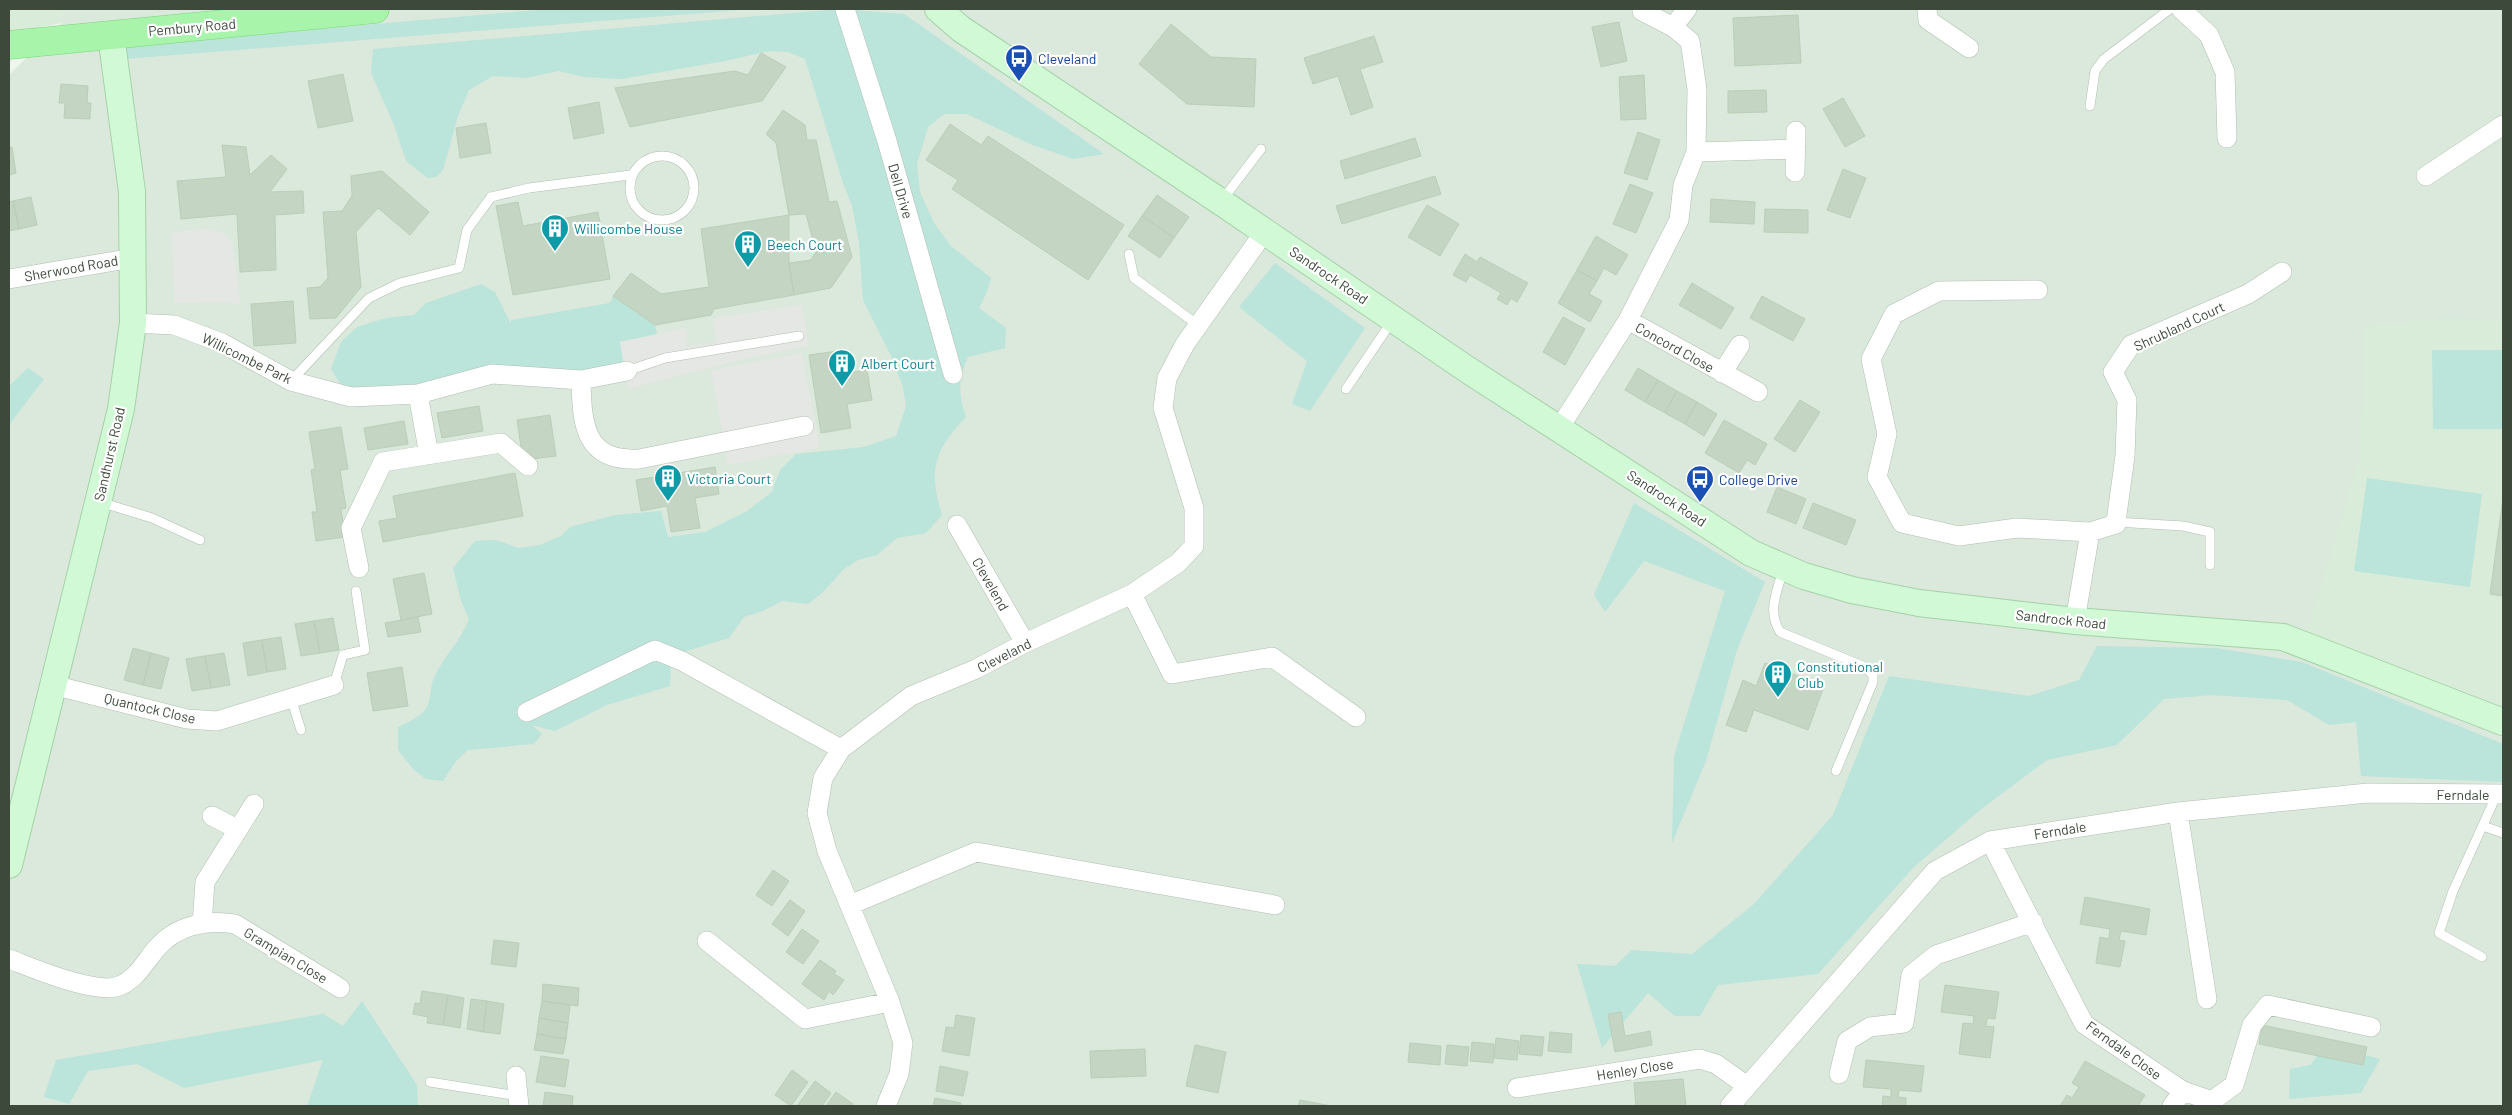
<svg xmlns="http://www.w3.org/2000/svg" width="2512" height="1115" font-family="Barlow,sans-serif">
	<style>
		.residential { fill: #dbe8dc }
		.education { fill: #d8ecd9 }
		.green { fill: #bbe4db }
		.parking { fill: #e4e7e3 }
		.building { fill: #c4d5c3; stroke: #b9cfb7 }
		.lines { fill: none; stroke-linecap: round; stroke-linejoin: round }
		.lane-casing { stroke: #b0bfb0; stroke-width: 10 }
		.street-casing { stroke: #b0bfb0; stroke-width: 20 }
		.secondary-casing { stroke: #a4d2a7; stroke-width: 28 }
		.primary-casing { stroke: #78d87b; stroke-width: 29 }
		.lane { stroke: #fff; stroke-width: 9 }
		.street { stroke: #fff; stroke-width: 19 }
		.secondary { stroke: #d2f9d6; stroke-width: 26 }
		.primary { stroke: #a7f4aa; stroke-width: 28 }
		.labels { text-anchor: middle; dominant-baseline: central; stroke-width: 4.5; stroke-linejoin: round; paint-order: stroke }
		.street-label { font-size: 14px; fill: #3c493b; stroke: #fff }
		.transit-label { font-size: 14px; fill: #164399; stroke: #fff; text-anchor: start }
		.culture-label { font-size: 14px; fill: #0d838f; stroke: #fff; text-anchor: start }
	</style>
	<rect width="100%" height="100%" fill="#edf5ed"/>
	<!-- residential -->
	<path class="residential" d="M63 9H2503V1106H9V75L62 23Z"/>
	<!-- education -->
	<path class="education" d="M9 9H63L62 23 9 33Z
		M2445 318 2503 319V715L2304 642 2360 456 2365 326Z"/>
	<!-- green -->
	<path class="green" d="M548 9H752L125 59V46Z
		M840 9 904 14 1104 154 1073 159 1030 144 967 114H944L928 127 917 164 920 192 934 223 951 246 991 278 986 294 979 308 1006 328 1005 348 968 357C958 380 958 393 966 417 934 451 928 469 942 515L926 533 897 538 877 555 858 560 844 569 822 593 808 604 782 601 763 611 744 617 729 638 686 651 671 663 670 686 607 705 555 731 532 725 542 734 534 744 468 750 456 761 443 781 426 779 414 770 398 750V727C407 723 418 718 425 710 431 702 430 689 433 680 442 658 461 641 469 619L461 601 453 568 475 541 496 540 518 548 540 545 561 536 570 527 615 515 661 511 668 537 705 532 747 511 772 492 780 470 796 454 864 447 896 436 906 406 903 387 891 356 863 300 859 243 852 206 843 183 805 59 788 52 769 51 725 61 621 79 585 77 558 71 526 78 493 76 469 90 458 116 443 170 436 177 428 178 406 161 394 125 371 73 373 49Z
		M1275 263 1365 328 1310 411 1292 404 1307 361 1239 307Z
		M481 284 495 292 511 324V320L610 303 613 296 655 325 657 334 620 342 624 366 580 375 447 381 357 392 341 385 331 369 341 342 357 327 386 318 414 315 426 303Z
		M2432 350H2503V429H2433Z
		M28 368 44 379 9 425V386Z
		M2367 478 2482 494 2470 587 2354 571Z
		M1634 503 1765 582 1737 650 1706 761 1672 843 1674 756 1725 591 1644 561 1605 612 1594 595Z
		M2097 646 2216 648 2302 662 2503 744V782L2361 776 2356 722 2329 725 2287 700 2212 695 2164 699 2117 745 2047 760 1980 810 1913 868 1818 974 1718 985 1700 1016H1675L1648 993 1602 1048 1577 964 1615 966 1632 950 1692 954 1754 904 1833 815 1889 676 2029 696 2079 680Z
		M362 1001 417 1085 418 1106H307L323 1060 184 1088 137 1064 88 1071 69 1104 44 1097 56 1060 323 1014 343 1026Z
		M2326 1045 2380 1059 2361 1093 2289 1099 2290 1069 2310 1065Z"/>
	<!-- parking -->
	<path class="parking" d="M207 229 221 232 232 242 241 305 219 302 175 303 171 232Z
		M802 305 809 346 741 360 628 389 620 342 687 328 686 347 716 342 713 318Z
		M802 353 820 448 728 465 711 370Z"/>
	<!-- building -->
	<path class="building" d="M1798 15 1801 63 1735 66 1733 18Z
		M1619 22 1627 61 1601 67 1592 27Z
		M1171 24 1211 57 1256 59 1254 107 1187 104 1139 64Z
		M1374 36 1383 62 1360 69 1373 107 1351 115 1338 76 1313 84 1304 58Z
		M761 53 786 67 762 101 630 127 615 88 735 71 748 75Z
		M343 74 353 121 318 128 308 81Z
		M1644 75 1646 119 1621 120 1619 77Z
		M61 84 88 86 87 103H91L90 119 64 118 65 103H59Z
		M1766 90 1767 112 1728 113V91Z
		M1843 98 1865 136 1845 147 1823 109Z
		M599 102 604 133 574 139 568 108Z
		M783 110 805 125 807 140H816L829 202 837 201 852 257 831 288 794 295 789 263 811 260 816 252 806 214 789 215 776 143 766 134Z
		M486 123 491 153 460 158 456 128Z
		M950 124 981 145 988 136 1124 225 1088 280 952 189 958 180 926 160Z
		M1638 132 1660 140 1647 180 1624 173Z
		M1415 138 1421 156 1345 179 1340 161Z
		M222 145 246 147 250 175 271 155 287 169 270 192 303 191 304 213 275 215 276 270 240 272 237 214 181 219 177 181 226 177Z
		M9 147H12L16 173 9 175Z
		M1843 169 1866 178 1850 218 1827 210Z
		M382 171 429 212 410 235 378 208 356 232 361 287 336 318 310 319 307 288 320 287 328 278 323 212 342 211 352 196 351 176Z
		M1435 176 1441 194 1342 224 1336 206Z
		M1630 184 1653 193 1636 233 1613 224Z
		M1157 195 1189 217 1174 238 1142 216Z
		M31 197 37 225 19 229 13 201Z
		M1711 199 1755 202 1754 224 1710 222Z
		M13 201 19 229 9 231V202Z
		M518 202 523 226 598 212 610 279 513 295 496 206Z
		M1427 205 1459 224 1440 256 1408 237Z
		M1765 209 1808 210V233L1764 232Z
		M789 215V263L794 295 714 309 711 315 655 325 613 296 631 273 661 294 709 287 701 229Z
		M1142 216 1174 238 1160 258 1128 236Z
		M1596 236 1628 255 1616 275 1604 268 1597 281 1577 270Z
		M1465 254 1477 262 1480 257 1528 283 1517 302 1511 298 1507 305 1497 299 1501 293 1470 275 1466 282 1453 275Z
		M1577 270 1597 281 1589 294 1602 301 1590 322 1558 303Z
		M1692 283 1734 308 1721 329 1679 305Z
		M1762 296 1805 319 1793 341 1750 318Z
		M293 301 296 343 254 346 251 304Z
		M1563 317 1585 329 1565 365 1543 352Z
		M838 351 841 374 867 370 872 400 847 404 851 428 821 433 809 355Z
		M1638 368 1658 380 1645 402 1625 390Z
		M1658 380 1677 391 1665 413 1645 402Z
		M1677 391 1697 402 1685 424 1665 413Z
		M1800 400 1820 412 1795 452 1774 439Z
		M1697 402 1717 414 1704 436 1685 424Z
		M479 406 483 431 442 438 437 413Z
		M550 415 556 456 523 460 517 420Z
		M1724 420 1767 444 1755 465 1747 460 1739 473 1705 453Z
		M404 421 408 444 368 450 364 428Z
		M341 427 348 469 340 470 346 508 341 509 345 537 316 541 312 512H317L311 470 315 469 309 432Z
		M715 467 719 494 695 498 700 528 671 532 667 506 641 511 636 480Z
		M515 473 523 516 383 542 379 521 397 518 393 496Z
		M1777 487 1806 499 1796 524 1767 512Z
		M2503 498V596L2490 594Z
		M1813 503 1856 520 1846 545 1803 528Z
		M424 573 432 614 401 620 393 579Z
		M418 617 421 632 388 637 385 623Z
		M333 618 339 650 320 653 314 621Z
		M314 621 320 653 301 656 295 624Z
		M281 637 286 669 267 672 262 640Z
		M262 640 267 672 248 676 243 643Z
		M133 648 151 653 143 685 124 680Z
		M151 653 169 658 161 689 143 685Z
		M224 653 230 685 211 688 205 656Z
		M205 656 211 688 192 691 186 659Z
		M1765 663 1824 686 1808 730 1754 710 1746 732 1726 725 1743 680 1756 686Z
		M402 667 408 706 373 711 367 673Z
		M773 870 789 881 772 906 756 895Z
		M2085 897 2150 909 2146 935 2121 931 2119 940 2125 941 2120 967 2096 963 2100 937 2109 939 2110 929 2080 924Z
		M790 900 805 911 788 936 772 924Z
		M802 929 819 941 803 964 786 952Z
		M494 940 519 943 516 967 491 964Z
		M820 960 836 971 834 974 844 980 833 995 829 991 824 1000 802 984Z
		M543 984 579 988 578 1006 542 1001Z
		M1945 985 1999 992 1995 1019 1987 1018 1986 1026 1994 1027 1990 1058 1959 1054 1963 1023 1973 1024 1974 1016 1941 1012Z
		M422 991 448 995 443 1025 427 1023 428 1017 413 1014 415 1003 420 1004Z
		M448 995 464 998 460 1028 443 1025Z
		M471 999 487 1001 483 1032 467 1029Z
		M487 1001 504 1004 500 1034 483 1032Z
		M542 1001 570 1005 568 1023 539 1018Z
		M1621 1012 1625 1036 1650 1031 1652 1045 1615 1052 1608 1014Z
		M956 1015 975 1018 969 1056 942 1051 946 1027 954 1028Z
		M539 1018 568 1023 566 1039 537 1034Z
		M2262 1025 2367 1047 2363 1065 2259 1044Z
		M1550 1032 1572 1034 1571 1053 1548 1051Z
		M537 1034 566 1039 563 1054 534 1050Z
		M1521 1035 1544 1037 1542 1056 1519 1054Z
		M1496 1038 1519 1041 1517 1060 1494 1058Z
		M1472 1042 1494 1044 1493 1063 1470 1061Z
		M1410 1043 1441 1046 1440 1065 1408 1062Z
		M1195 1045 1226 1052 1218 1093 1186 1086Z
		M1447 1045 1469 1047 1467 1066 1445 1064Z
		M1145 1049 1146 1076 1091 1078 1090 1051Z
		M541 1056 569 1060 565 1087 536 1082Z
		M1866 1060 1924 1066 1921 1092 1899 1090 1898 1097 1906 1098V1106H1882L1883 1096 1891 1097V1089L1863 1087Z
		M2085 1061 2145 1095 2138 1106H2060L2067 1095 2072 1098 2079 1087 2072 1083Z
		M940 1066 968 1072 963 1096 936 1091Z
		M792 1070 808 1082 791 1106 775 1095Z
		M1683 1079 1686 1106H1636L1634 1083Z
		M815 1081 831 1093 822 1106H797Z
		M545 1092 573 1096 572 1106H543Z
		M836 1092 853 1104 852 1106H826Z
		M935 1098 961 1103V1106H933Z
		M1300 1100 1331 1106H1298Z"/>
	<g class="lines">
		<!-- lane casing -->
		<g class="lane-casing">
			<path id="lane" d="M2090 106 2095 71 2104 59 2170 9
				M630 188a32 32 0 1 1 64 0a32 32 0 1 1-64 0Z
				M1223 199 1261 149
				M1129 254 1134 278 1198 325
				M627 371 665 358 799 336
				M291 381 369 298 400 283 459 268 467 230 491 197 529 188 630 175
				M1346 389 1392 321
				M100 502 152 518 200 540
				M2116 522 2183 526 2210 532V565
				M1783 570C1777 592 1767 611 1780 632L1865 667 1873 675V682L1836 771
				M334 685 343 655 365 650 356 591
				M291 698 301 730
				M2483 826 2503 833
				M2482 957 2439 933 2453 891 2497 794
				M430 1082 518 1096"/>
		</g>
		<!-- street casing -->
		<g class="street-casing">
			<path id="street" d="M845 9 887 141 953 374
				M1927 9 1928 20 1969 48
				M2181 9 2209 35 2225 72 2227 138
				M1673 27 1687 9
				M1696 152 1796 149
				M1795 172 1796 131
				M2426 176 2503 125
				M9 279 133 258
				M2038 290 1939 291 1894 314 1871 359 1887 434 1877 477 1902 523 1959 536 2017 528 2090 532
				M1628 320 1758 392
				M133 323 174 325 222 343 291 381 351 397 418 394 492 374 581 380 627 371
				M1722 373 1740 345
				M581 380C582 424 584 462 639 459L804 426
				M418 394 429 455
				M1560 427 1628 320 1679 220 1683 185 1696 152 1697 89 1690 41 1673 27 1642 11
				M957 525 1025 643
				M359 568 351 528 383 462 501 443 528 466
				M1132 594 1172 674 1272 657 1356 717
				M2075 621 2090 532 2116 524V522L2125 456 2127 400 2113 372 2131 345 2248 294 2282 272
				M53 685 187 719 217 721 334 685
				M527 712 655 650 682 661 841 749
				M2178 812 2207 999
				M212 816 237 829
				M1990 841 2084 1024 2183 1091 2172 1106
				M850 905 976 852 1275 905
				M202 924 205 882 254 804
				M707 941 805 1019 890 1002
				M9 959C33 968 95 995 119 986 137 979 144 963 156 949 175 926 206 919 235 924L340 988
				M1839 1074 1847 1041 1870 1027 1904 1023 1911 975 1936 955 2033 922
				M516 1076 519 1106
				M1517 1088 1700 1059 1716 1064 1747 1086
				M2183 1091 2212 1101 2234 1085 2252 1025 2268 1005 2371 1027
				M886 1106 899 1074 903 1043 890 1002 827 851 817 813 823 778 841 749 911 696 976 669 1025 643 1132 594 1178 563 1194 546V508L1163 408 1167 378 1185 344 1265 231
				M1730 1106 1935 871 1990 841 2178 812 2368 793 2503 794"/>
		</g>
		<!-- secondary casing -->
		<g class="secondary-casing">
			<path id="secondary" d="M938 9 961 29 1221 202 1468 370 1751 553 1804 576 1852 590 1919 603 2075 621 2283 637 2503 722
				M9 865 121 409 133 323 132 192 111 35"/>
		</g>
		<!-- primary casing -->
		<g class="primary-casing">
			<path id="primary" d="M9 45 375 9"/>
		</g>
		<!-- lane -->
		<use href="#lane" class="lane"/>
		<!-- street -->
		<use href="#street" class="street"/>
		<!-- secondary -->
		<use href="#secondary" class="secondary"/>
		<!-- primary -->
		<use href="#primary" class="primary"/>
	</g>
	<!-- icons -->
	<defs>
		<g id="bus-pin" transform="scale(1.4375)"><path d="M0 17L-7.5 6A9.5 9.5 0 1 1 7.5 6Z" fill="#1a4fb4" stroke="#fff"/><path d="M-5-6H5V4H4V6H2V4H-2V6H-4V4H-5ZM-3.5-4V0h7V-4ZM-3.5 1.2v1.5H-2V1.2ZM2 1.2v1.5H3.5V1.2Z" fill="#fff"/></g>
		<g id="building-pin" transform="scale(1.4375)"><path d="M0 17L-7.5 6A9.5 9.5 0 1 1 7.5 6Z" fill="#0f9aa8" stroke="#fff"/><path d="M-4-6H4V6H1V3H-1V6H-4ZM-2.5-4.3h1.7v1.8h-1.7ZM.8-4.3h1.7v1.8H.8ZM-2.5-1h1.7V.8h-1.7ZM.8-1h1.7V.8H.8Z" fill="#fff"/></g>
	</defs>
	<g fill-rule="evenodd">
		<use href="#bus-pin" x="1019" y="58"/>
		<use href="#building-pin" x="555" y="228"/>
		<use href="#building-pin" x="748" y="244"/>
		<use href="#building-pin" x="842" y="363"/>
		<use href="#building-pin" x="668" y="478"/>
		<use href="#bus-pin" x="1700" y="479"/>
		<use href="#building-pin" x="1778" y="674"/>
	</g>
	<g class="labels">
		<!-- street labels -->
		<g class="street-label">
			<text transform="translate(192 27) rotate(-5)">Pembury Road</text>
			<text transform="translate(901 191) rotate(74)">Dell Drive</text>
			<text transform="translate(71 268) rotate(-10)">Sherwood Road</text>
			<text transform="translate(1329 275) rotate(34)">Sandrock Road</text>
			<text transform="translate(2179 326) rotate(-25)">Shrubland Court</text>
			<text transform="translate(1675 347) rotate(29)">Concord Close</text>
			<text transform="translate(247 358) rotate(26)">Willicombe Park</text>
			<text transform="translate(109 454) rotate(-77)">Sandhurst Road</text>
			<text transform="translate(1667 498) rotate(33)">Sandrock Road</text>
			<text transform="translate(991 584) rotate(60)">Clevelend</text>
			<text transform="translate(2061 619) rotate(6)">Sandrock Road</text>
			<text transform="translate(1004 655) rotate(-27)">Cleveland</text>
			<text transform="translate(150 708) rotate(13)">Quantock Close</text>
			<text x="2463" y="794">Ferndale</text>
			<text transform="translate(2060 830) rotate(-9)">Ferndale</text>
			<text transform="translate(286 955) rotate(31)">Grampian Close</text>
			<text transform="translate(2124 1050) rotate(36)">Ferndale Close</text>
			<text transform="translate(1635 1069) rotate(-9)">Henley Close</text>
		</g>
		<!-- transit labels -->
		<g class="transit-label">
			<text x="1038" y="58">Cleveland</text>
			<text x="1719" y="479">College Drive</text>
		</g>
		<!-- culture labels -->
		<g class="culture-label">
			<text x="574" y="228">Willicombe House</text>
			<text x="767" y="244">Beech Court</text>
			<text x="861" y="363">Albert Court</text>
			<text x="687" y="478">Victoria Court</text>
			<text x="1797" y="666">Constitutional<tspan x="1797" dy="16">Club</tspan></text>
		</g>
	</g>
	<!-- border -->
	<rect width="2512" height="1115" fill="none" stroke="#3c493b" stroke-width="20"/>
</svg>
